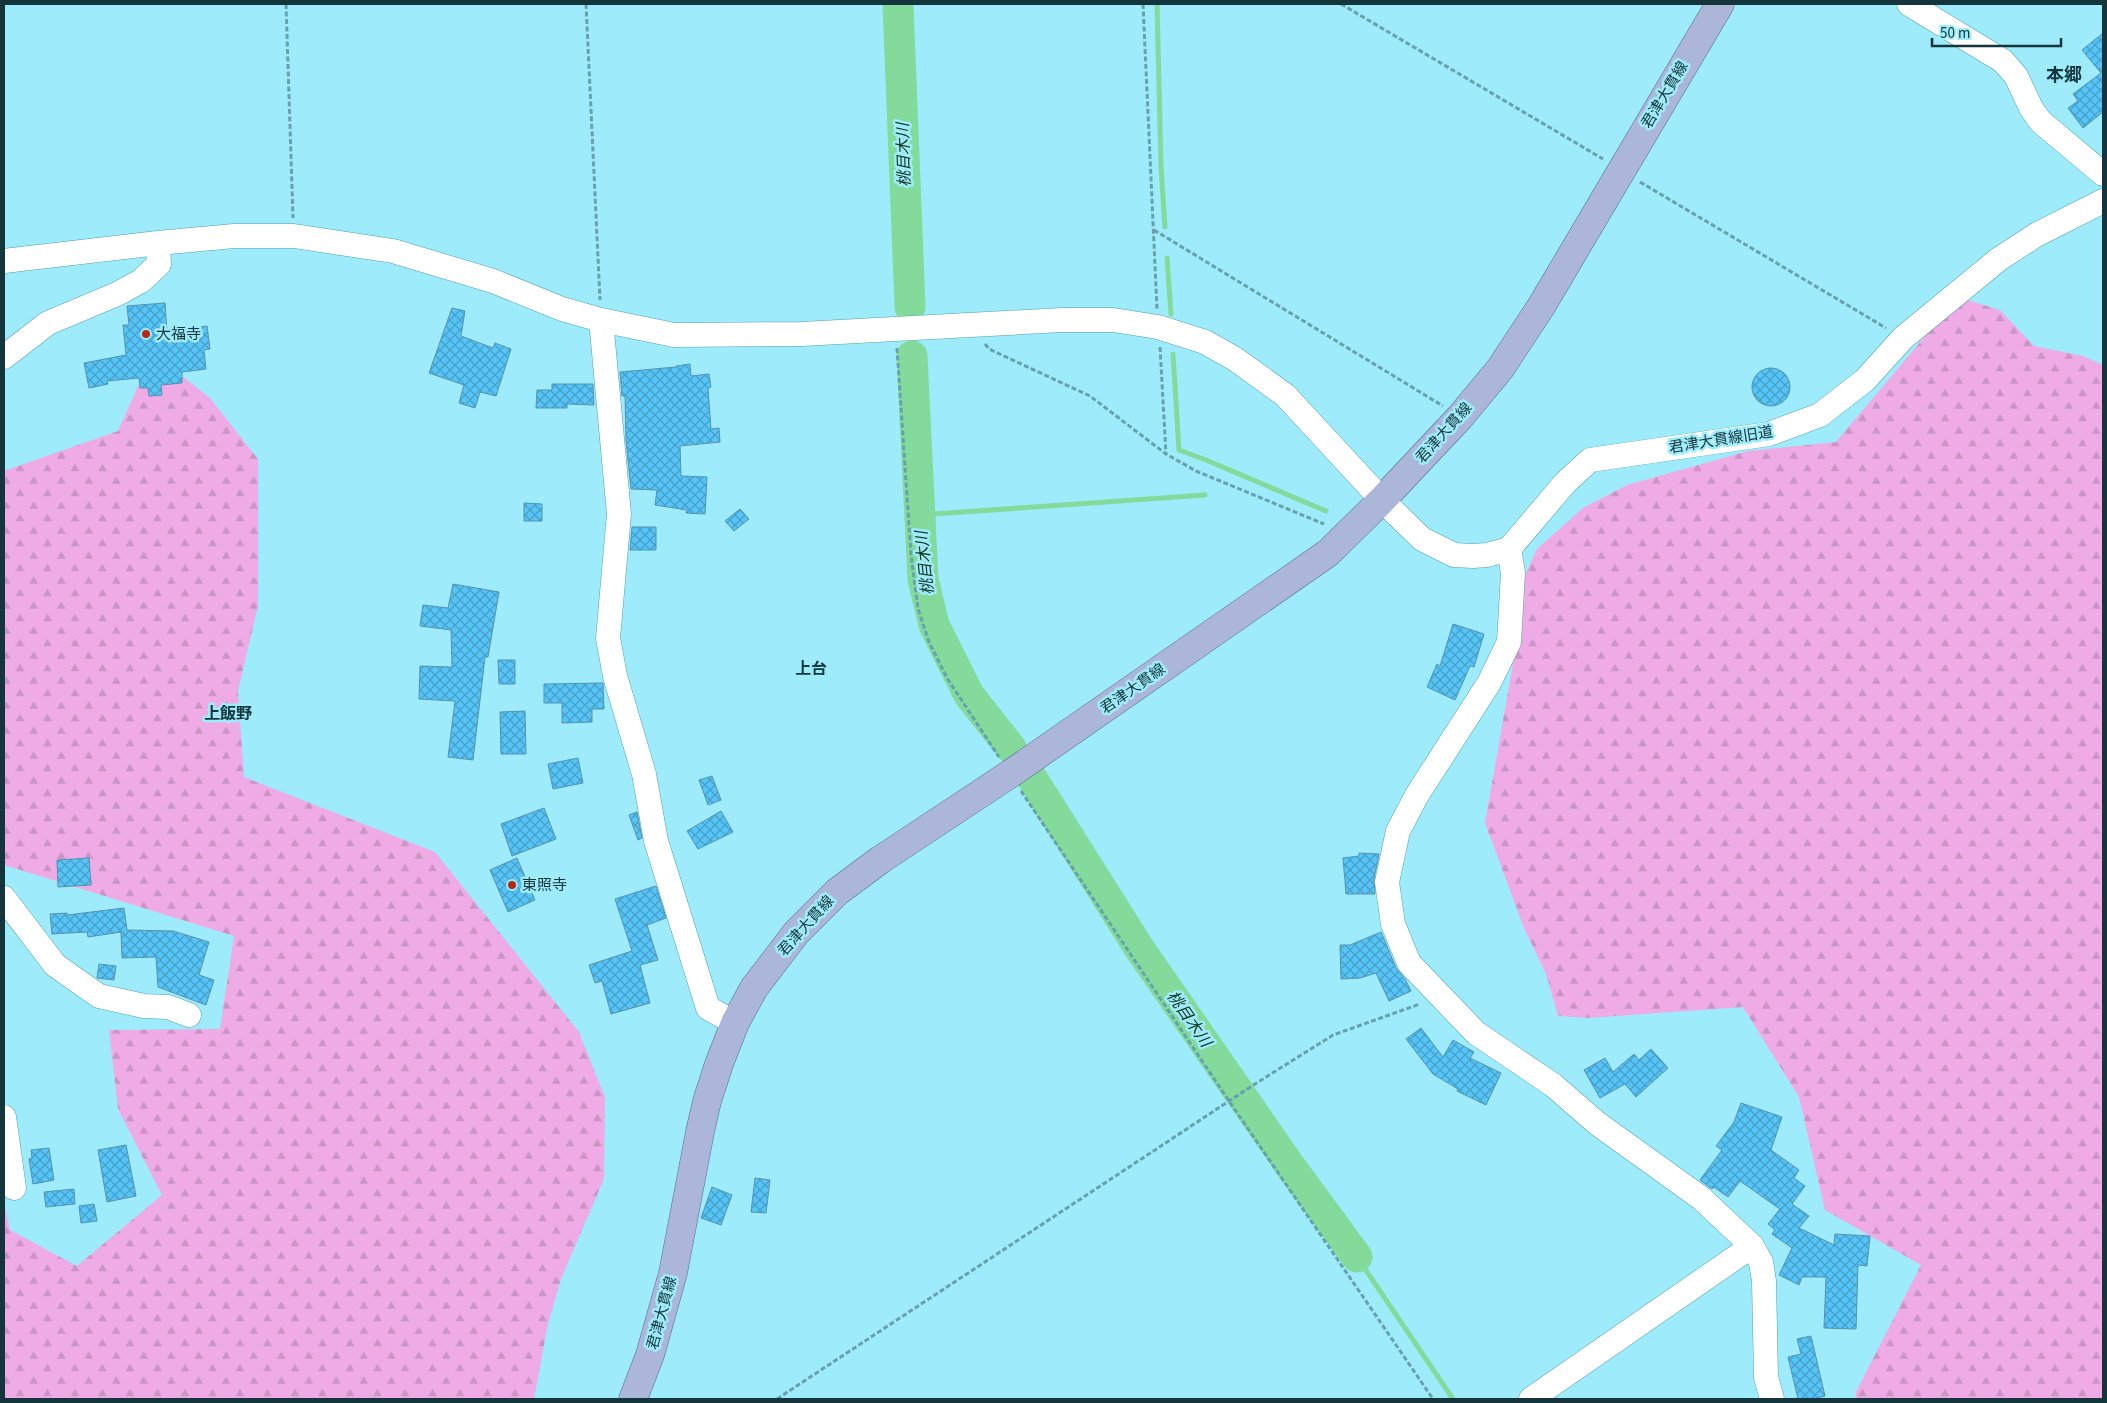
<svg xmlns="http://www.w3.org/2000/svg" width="2107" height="1403" font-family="'Source Sans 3','Noto Sans JP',sans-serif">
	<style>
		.forest { fill: url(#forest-firs) }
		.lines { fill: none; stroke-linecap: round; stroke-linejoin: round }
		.stream { stroke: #84da9b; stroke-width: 5 }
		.river { stroke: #84da9b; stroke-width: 31 }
		.building { fill: url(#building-cross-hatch); stroke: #5492b0 }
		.minor-casing { stroke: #53a0af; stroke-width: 25 }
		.major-casing { stroke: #526991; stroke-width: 29 }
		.path { stroke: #66a1ad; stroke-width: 3; stroke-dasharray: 5 2.5; stroke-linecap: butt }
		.minor { stroke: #fff; stroke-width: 24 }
		.major { stroke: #acb6d9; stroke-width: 28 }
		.poi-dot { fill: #b62915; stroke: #9eecfb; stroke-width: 2 }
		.labels { text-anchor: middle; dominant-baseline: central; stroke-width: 5; stroke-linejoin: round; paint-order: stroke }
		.street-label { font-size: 15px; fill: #14353b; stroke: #9eecfb }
		.poi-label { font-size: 15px; fill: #14353b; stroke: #9eecfb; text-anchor: start }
		.water-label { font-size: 16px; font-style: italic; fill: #11351c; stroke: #9eecfb }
		.neighbourhood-label { font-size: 16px; font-weight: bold; fill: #14353b; stroke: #9eecfb }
		.quarter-label { font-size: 18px; font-weight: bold; fill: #14353b; stroke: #9eecfb }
	</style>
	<defs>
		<pattern id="forest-firs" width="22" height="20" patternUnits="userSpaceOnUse" patternTransform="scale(1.25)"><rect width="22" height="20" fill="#eeabe5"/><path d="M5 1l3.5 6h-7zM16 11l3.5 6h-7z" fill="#cb94c5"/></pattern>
		<pattern id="building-cross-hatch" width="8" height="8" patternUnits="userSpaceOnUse" patternTransform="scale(1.25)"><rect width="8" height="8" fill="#56c4f6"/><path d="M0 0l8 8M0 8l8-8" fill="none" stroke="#46a0c8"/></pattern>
	</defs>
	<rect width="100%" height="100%" fill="#9eecfb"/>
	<!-- forest -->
	<path class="forest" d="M1958 297 2000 310 2034 346 2083 356 2103 365V1399H1856V1392L1921 1265 1825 1210 1799 1097 1743 1007 1588 1018 1558 1016 1546 974 1524 928 1485 823 1521 618 1524 577 1537 549 1583 508 1627 485 1748 451 1836 442Z
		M153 353 210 398 258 459V606L238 691 244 777 435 852 579 1032 605 1097 604 1179 561 1279 548 1324 534 1399H4V1203L10 1230 77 1266 162 1195 118 1109 109 1030 220 1029 234 936 4 865V471L118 431Z"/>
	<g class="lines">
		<!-- stream -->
		<path class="stream" d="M1157 4 1161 167 1165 227
			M1167 258 1171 314
			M1173 354 1179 450 1206 460 1326 511
			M920 515 1205 495
			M1357 1257 1453 1399"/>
		<!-- river -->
		<path class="river" d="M898 4 910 307
			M912 356 923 579 934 625 969 695 1011 748
			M1030 775 1139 948 1288 1163 1357 1257"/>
	</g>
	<!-- building -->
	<path class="building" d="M2103 33V112L2083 128 2068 108 2078 101 2073 94 2101 73 2082 50Z
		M165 303 167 332 207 326 210 349 204 350 206 369 182 372V383L161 385 162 395 149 396 148 388H140L139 378 107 381 108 384 89 388 84 363 126 355 123 325H129L127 306Z
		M452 308 465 311 461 336 493 348 495 343 511 349 496 396 480 392 475 408 459 403 464 385 429 373Z
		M690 364 691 376 709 374 711 387 708 388 711 429 719 428 720 442 680 446 681 476 707 477 705 514 686 513 687 510 655 505 657 490 631 489 626 440 625 396H622L620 372 676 367V366Z
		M1752 387a19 19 0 1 1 38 0a19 19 0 1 1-38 0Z
		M552 384H593L594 405 567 404V408H536L537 390H552Z
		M524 503 542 504V521H524Z
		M740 509 749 519 734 531 725 521Z
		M632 527H656V550H630Z
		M453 584 499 592 488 657H485L473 760 448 757 455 701 419 699 420 666 452 667 451 630 420 626 423 605 448 608Z
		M1453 624 1484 634 1474 667 1470 666 1455 700 1427 687 1437 664 1440 666Z
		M498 660H515V684H499Z
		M603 683 604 709H592V722L562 723V703H544V684Z
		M525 711 526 754H501L500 712Z
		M578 758 583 783 553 789 548 764Z
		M712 776 721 800 708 805 699 780Z
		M544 808 556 839 512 856 501 824Z
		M721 811 733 832 698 849 687 831Z
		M637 812 642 838 638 840 629 815Z
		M1359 853 1379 854 1374 879 1375 894H1346L1343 858 1359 856Z
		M89 858 91 885 58 887 57 860Z
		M517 858 535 900 508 912 490 870Z
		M656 886 666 918 647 925 658 960 640 965 650 1003 611 1014 602 981 595 983 589 965 632 951 615 899Z
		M124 908 127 930 173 931 209 942 199 975 214 980 206 1005 158 987 156 957 122 958 121 932 88 937 87 932 52 934 50 914 67 913V915Z
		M1381 932 1396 968 1405 979 1411 991 1389 1001 1376 973 1360 978 1341 979 1340 945H1350Z
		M99 964 116 966 114 980 97 978Z
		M1421 1028 1443 1057 1453 1040 1474 1052 1470 1058 1501 1073 1486 1105 1457 1091 1458 1089 1433 1074 1406 1039Z
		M1651 1049 1668 1068 1636 1097 1625 1084 1600 1098 1584 1070 1605 1058 1613 1072 1634 1054 1639 1060Z
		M1741 1103 1782 1117 1771 1150 1799 1170 1794 1178 1805 1186 1792 1204 1809 1216 1799 1228 1834 1245 1835 1234 1870 1236 1867 1266 1858 1265 1856 1329 1824 1328 1826 1277H1802L1799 1285 1779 1275 1792 1248 1772 1234 1775 1230 1768 1224 1780 1209 1740 1181 1728 1197 1714 1187 1712 1189 1700 1180 1722 1150 1716 1146 1734 1122Z
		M126 1145 136 1196 107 1202 98 1150Z
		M49 1148 54 1180 33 1184 29 1159 32 1158 31 1150Z
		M755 1178 770 1180 766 1213 751 1212Z
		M712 1187 732 1195 721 1225 701 1218Z
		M74 1189 75 1204 46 1207 44 1192Z
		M94 1204 97 1221 81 1223 79 1206Z
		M1811 1336 1825 1396 1813 1399H1798L1788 1357 1801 1354 1797 1339Z"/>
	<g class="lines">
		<!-- minor casing -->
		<g class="minor-casing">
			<path id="minor" d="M1909 4 2003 61 2016 76 2031 108 2040 121 2103 174
				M4 261 158 243 234 236H294L393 251 493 281 562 309 601 320 674 335 802 334 1062 320H1113L1158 327 1205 342 1235 359 1285 395 1382 500 1422 539 1454 555 1473 556 1487 555 1509 549 1565 483 1590 460 1769 434 1820 415 1865 380 1903 338 1999 259 2036 235 2103 201
				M601 320 619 514 608 638 615 676 644 774 656 841 708 1008 735 1023
				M4 357 48 323 117 294 141 281 159 264 158 243
				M1509 549 1513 573 1509 642 1489 683 1417 795 1398 831 1387 882 1393 924 1409 963 1476 1033 1553 1085 1598 1124 1701 1198 1752 1246 1761 1262 1764 1281 1766 1377 1772 1399
				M4 898 55 965 99 996 144 1006 168 1007 189 1015
				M4 1117 14 1188
				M1531 1399 1752 1246"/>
		</g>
		<!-- major casing -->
		<g class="major-casing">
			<path id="major" d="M633 1399 650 1355 673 1273 700 1132 707 1101 719 1064 735 1023 754 988 796 933 837 892 880 860 1010 774 1328 553 1382 500 1460 417 1500 369 1542 305 1720 4"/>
		</g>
		<!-- path -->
		<path class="path" d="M286 4 293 218
			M586 4 600 300
			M1143 4 1157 309
			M1341 4 1603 159
			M1640 182 1886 328
			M1154 230 1443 406
			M985 344 989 349 1090 396 1166 454 1196 471 1324 524
			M1160 347 1166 454
			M897 348 911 555 918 609 929 642 947 678 999 757
			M1021 791 1229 1101 1433 1399
			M777 1399 1255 1084 1333 1035 1420 1004"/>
		<!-- minor -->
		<use href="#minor" class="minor"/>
		<!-- major -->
		<use href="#major" class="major"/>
	</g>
	<!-- markers -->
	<g class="poi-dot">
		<circle cx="146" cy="334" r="5"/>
		<circle cx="512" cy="885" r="5"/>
	</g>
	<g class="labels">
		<!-- street labels -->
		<g class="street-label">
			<text transform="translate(1665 95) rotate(-59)">君津大貫線</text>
			<text transform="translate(1444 433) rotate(-48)">君津大貫線</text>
			<text transform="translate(1721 440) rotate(-9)">君津大貫線旧道</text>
			<text transform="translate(1133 689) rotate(-35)">君津大貫線</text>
			<text transform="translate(806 926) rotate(-48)">君津大貫線</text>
			<text transform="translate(662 1313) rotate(-75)">君津大貫線</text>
		</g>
		<!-- poi labels -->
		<g class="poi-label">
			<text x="156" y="334">大福寺</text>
			<text x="522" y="885">東照寺</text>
		</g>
		<!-- water labels -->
		<g class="water-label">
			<text transform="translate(904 155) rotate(-92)">桃目木川</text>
			<text transform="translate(925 563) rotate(-96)">桃目木川</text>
			<text transform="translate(1189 1019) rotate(55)">桃目木川</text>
		</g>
		<!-- neighbourhood labels -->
		<g class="neighbourhood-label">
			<text x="811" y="669">上台</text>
			<text x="228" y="714">上飯野</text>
		</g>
		<!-- quarter labels -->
		<g class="quarter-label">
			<text x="2064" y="75">本郷</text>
		</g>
	</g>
	<!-- border -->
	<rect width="2107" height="1403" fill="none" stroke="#14353b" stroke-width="10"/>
	<!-- scale -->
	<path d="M1932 38v8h129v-8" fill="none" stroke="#14353b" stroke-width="2.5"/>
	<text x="1940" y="38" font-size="15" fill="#14353b" stroke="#9eecfb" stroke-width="4" paint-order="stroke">50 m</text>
</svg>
